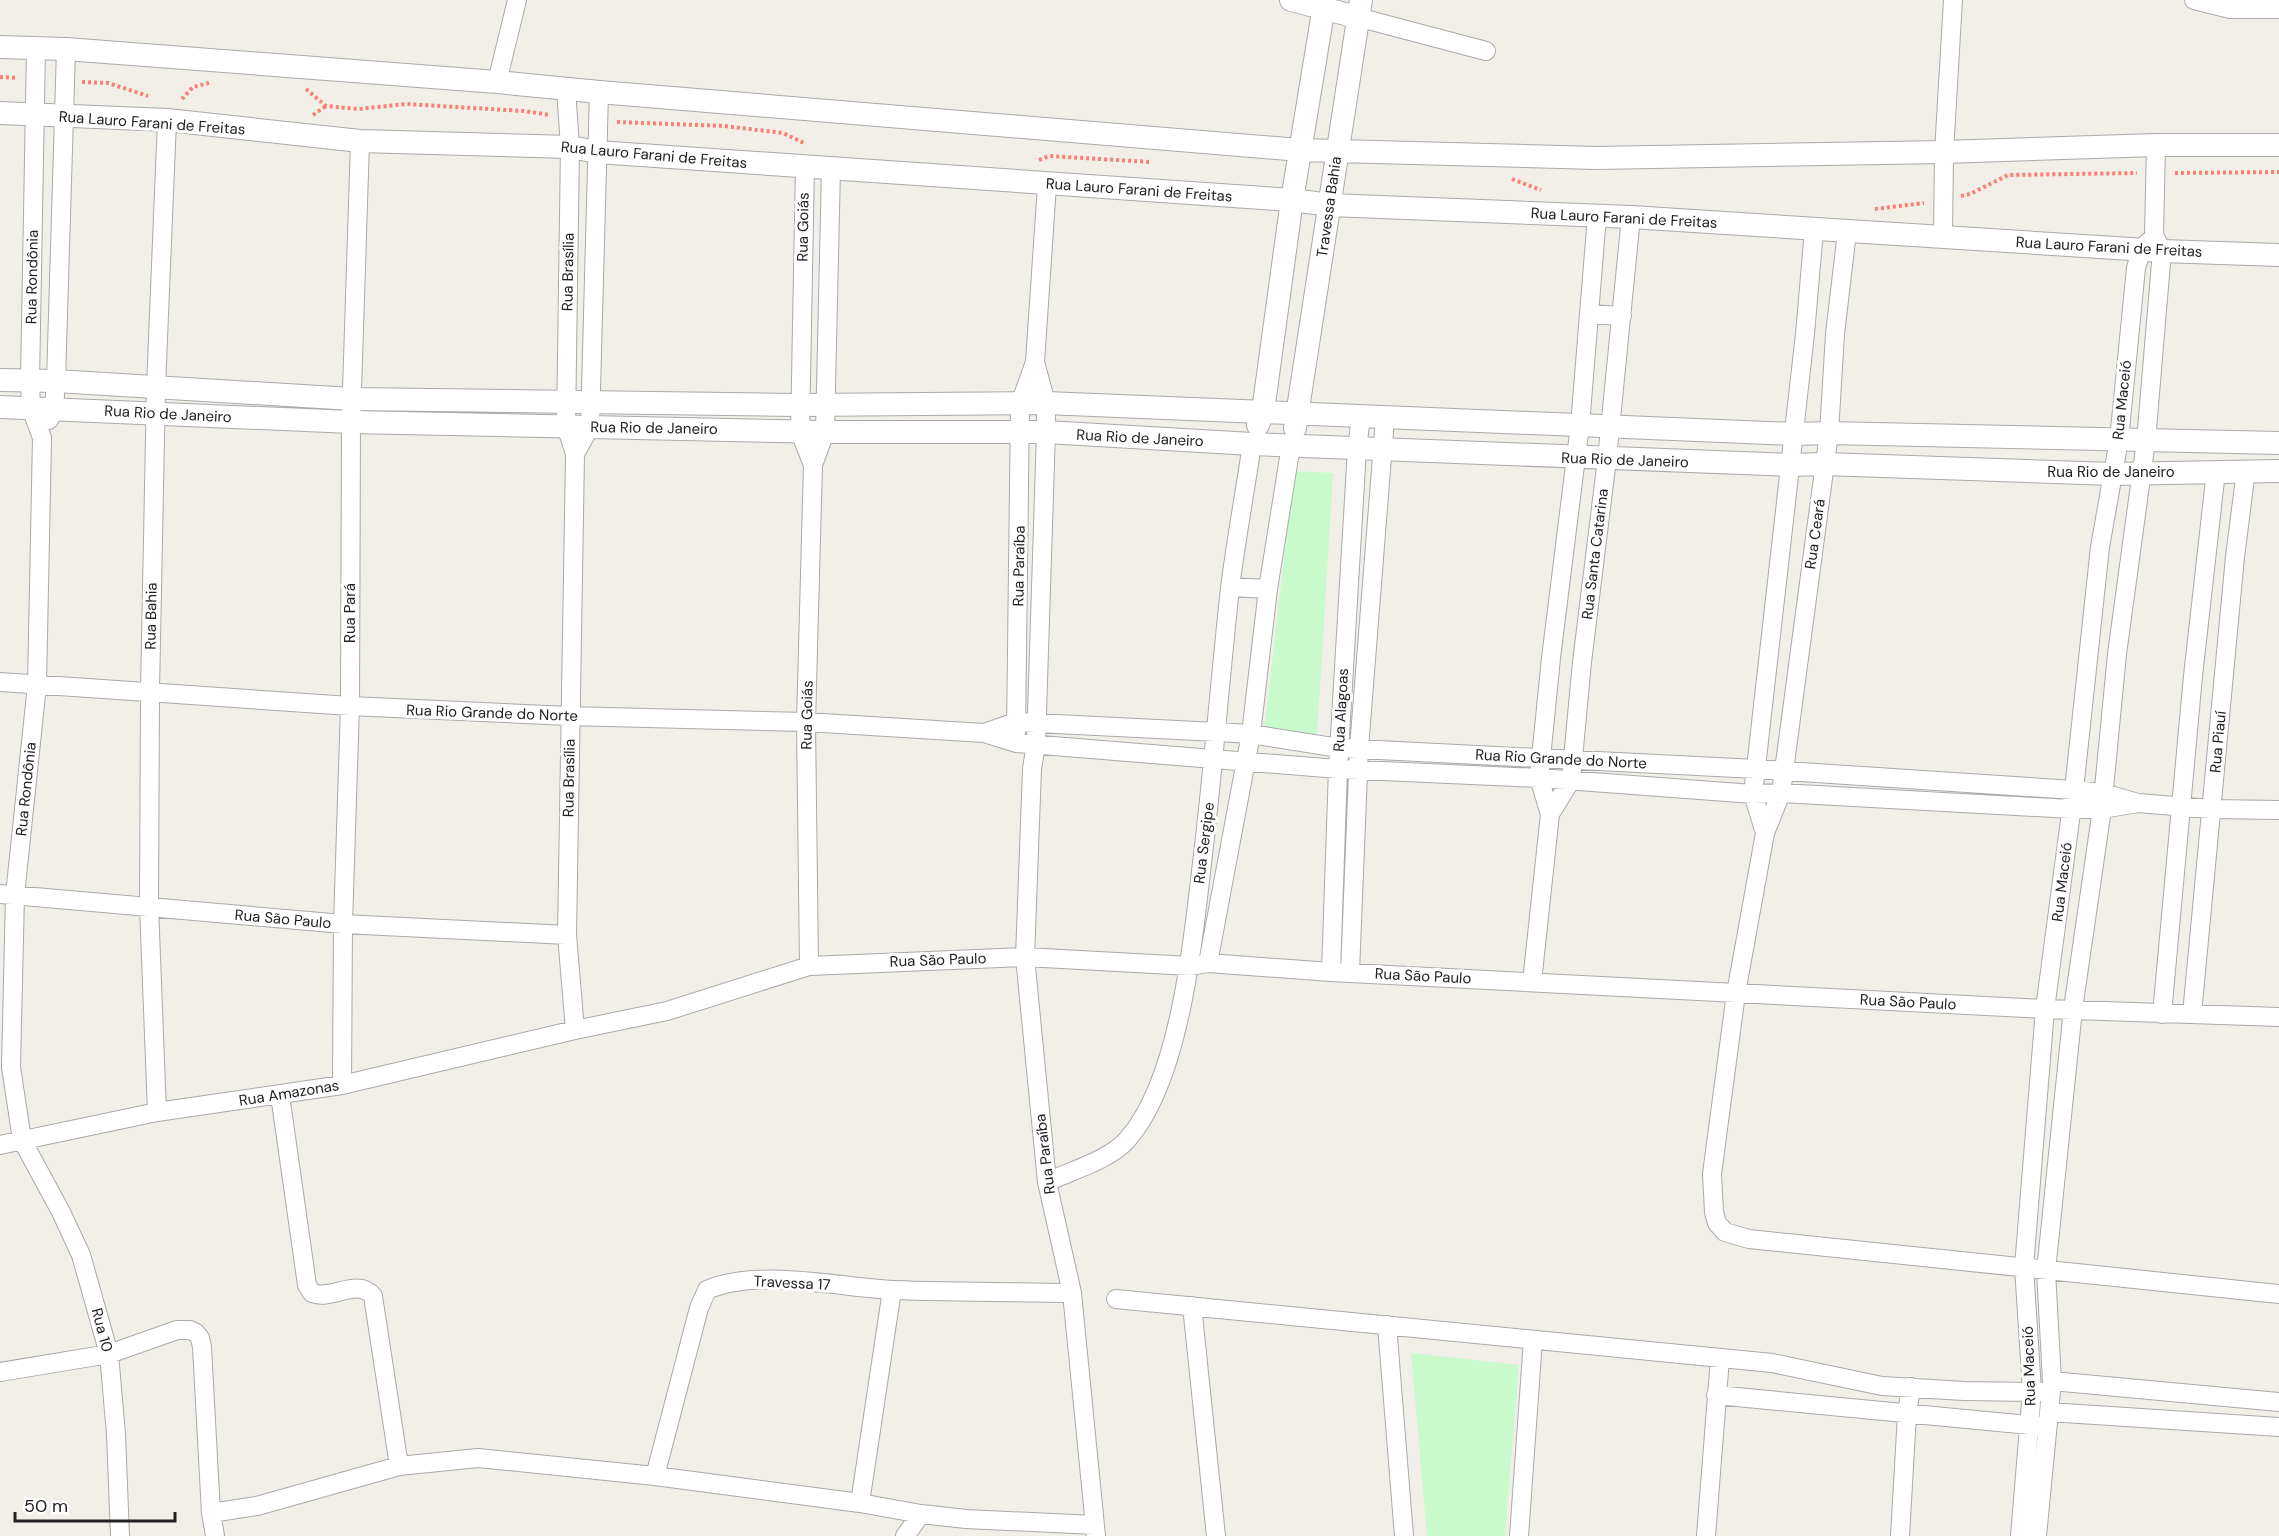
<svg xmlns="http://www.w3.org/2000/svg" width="2279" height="1536" font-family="'DM Sans',sans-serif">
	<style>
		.park { fill: #c8facc }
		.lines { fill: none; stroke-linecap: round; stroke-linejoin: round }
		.minor-casing { stroke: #a9a9a9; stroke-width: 20 }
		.tertiary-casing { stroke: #a9a9a9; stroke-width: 24 }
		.path { stroke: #fa8072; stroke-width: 4; stroke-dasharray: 3 3; stroke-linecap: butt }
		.minor { stroke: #fff; stroke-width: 18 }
		.tertiary { stroke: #fff; stroke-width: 22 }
		.labels { text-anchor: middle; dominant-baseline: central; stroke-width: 6; stroke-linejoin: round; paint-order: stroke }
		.street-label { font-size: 15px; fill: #222; stroke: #fff }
	</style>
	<rect width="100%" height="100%" fill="#f2efe9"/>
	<!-- park -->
	<path class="park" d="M1294 471 1333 473 1317 738 1264 732Z
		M1411 1353 1519 1365 1505 1536H1427Z"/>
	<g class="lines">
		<!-- minor casing -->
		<g class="minor-casing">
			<path id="minor" d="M2194 0 2230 9H2279
				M1357 17 1486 51
				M36 48 30 381 31 408 42 438 37 685 15 895 11 1067 22 1140 61 1212 81 1255 109 1354 116 1434 120 1536
				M497 82 517 0
				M566 89 570 147 566 426 575 454 567 935 575 1030
				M805 166 800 432 813 465
				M1847 232 1835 334 1829 433 1781 793 1765 833 1736 993 1712 1174 1714 1212 1717 1223 1725 1232 1749 1239 2279 1294
				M1943 237 1944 152 1953 0
				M1589 314 1622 316
				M1035 362 1046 403V432L1036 744 1032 769 1025 957 1047 1182 1072 1293 1096 1536
				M49 420 54 408 56 381 66 49
				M575 454 590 427 599 92
				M1230 587 1268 589
				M0 682 350 706 569 716 806 722 984 733 1016 743 1338 769 1539 778 1753 794 1781 793 2071 809H2102L2138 803
				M984 733 1016 722 1217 732 1251 734 1339 748 1756 769 2074 790 2103 793 2138 803 2211 809 2279 810
				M1016 733 1020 404 1035 362 1047 185
				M1550 814 1571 780 1582 662 1607 459 1631 217
				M1765 833 1753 794 1805 334 1814 230
				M0 894 343 924 567 935
				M1208 963 1251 734 1268 589 1291 445
				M809 966 806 722 813 465 825 432 831 168
				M1331 972 1338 769 1357 449 1361 417
				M1350 972 1359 748 1385 419
				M1532 982 1550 814 1539 778 1551 658 1580 425 1597 216
				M2162 1014 2193 676 2216 471
				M2192 1014 2235 557 2246 470
				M342 1085 343 924 350 706 351 422 360 141
				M280 1095 307 1285 312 1293C332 1301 357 1277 373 1296L399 1466
				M157 1112 149 906 150 691 156 387 167 120
				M0 1145 157 1112 342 1085 575 1030 667 1011 809 966 1025 957 1190 966 1208 963 1331 972 2045 1009 2279 1017
				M1047 1182C1071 1171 1109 1160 1127 1140 1180 1081 1193 941 1202 863 1213 772 1220 680 1230 588 1236 540 1245 492 1252 444
				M1116 1299 1772 1363 1882 1386 1964 1391 2043 1392
				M1192 1306 1216 1536
				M1387 1325 1404 1536
				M0 1372 109 1354 177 1330H190L196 1333 200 1338 202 1347 211 1513 215 1536
				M2052 1381 2279 1402
				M1716 1395 2040 1426
				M2049 1412 2279 1427
				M655 1476 699 1308 707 1290C757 1268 838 1287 893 1290 953 1292 1012 1292 1072 1293
				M860 1503 892 1290
				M211 1513 257 1506 399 1466 478 1458 655 1476 860 1503 921 1514 966 1519 1095 1525
				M905 1536 921 1514
				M1519 1536 1533 1340
				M1706 1536 1720 1358
				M1900 1536 1907 1414 1911 1387
				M2020 1536 2032 1391 2024 1267 2045 1009 2074 790 2100 547 2119 440 2136 268 2142 248 2149 241
				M2037 1536 2052 1381 2046 1271 2073 1009 2102 809 2117 654 2146 441 2162 251 2154 235 2156 145"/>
		</g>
		<!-- tertiary casing -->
		<g class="tertiary-casing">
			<path id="tertiary" d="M1291 0 1357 17
				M0 47 66 49 497 82 599 92 1300 150 1596 158 1944 152 2156 145H2279
				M0 113 167 120 360 141 570 147 597 152 1292 200 1330 205 1631 217 2162 251 2279 255
				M0 380 56 381 352 399 799 405 1046 403 1794 434 1829 433 2279 443
				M0 407 351 422 825 432H1046L1252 444 1790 465 1825 464 2112 474 2279 471
				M1258 425 1263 411 1292 200 1325 0
				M1295 428 1361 0"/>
		</g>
		<!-- path -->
		<path class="path" d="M0 77 18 78
			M82 82 108 83 148 96
			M306 89 326 106 359 109 406 104 524 111 550 115
			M182 99 193 87 209 83
			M313 115 326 106
			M617 122 724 126 783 133 804 143
			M1039 160 1049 156 1151 162
			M2175 173 2279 172
			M1512 179 1541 190
			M1961 196 1970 194 2008 175 2137 173
			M1875 209 1924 203"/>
		<!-- minor -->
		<use href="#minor" class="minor"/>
		<!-- tertiary -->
		<use href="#tertiary" class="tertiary"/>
	</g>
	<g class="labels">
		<!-- street labels -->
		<g class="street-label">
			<text transform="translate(152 123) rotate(4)">Rua Lauro Farani de Freitas</text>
			<text transform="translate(654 155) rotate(5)">Rua Lauro Farani de Freitas</text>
			<text transform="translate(1139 190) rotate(4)">Rua Lauro Farani de Freitas</text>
			<text transform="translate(1329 207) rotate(-82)">Travessa Bahia</text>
			<text transform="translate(1624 218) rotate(3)">Rua Lauro Farani de Freitas</text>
			<text transform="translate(803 227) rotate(-89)">Rua Goiás</text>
			<text transform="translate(2109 247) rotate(3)">Rua Lauro Farani de Freitas</text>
			<text transform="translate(568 272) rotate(-89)">Rua Brasília</text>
			<text transform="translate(32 277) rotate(-89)">Rua Rondônia</text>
			<text transform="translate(2122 400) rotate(-84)">Rua Maceió</text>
			<text transform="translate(168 414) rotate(3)">Rua Rio de Janeiro</text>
			<text transform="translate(654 428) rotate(1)">Rua Rio de Janeiro</text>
			<text transform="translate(1140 438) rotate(3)">Rua Rio de Janeiro</text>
			<text transform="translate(1625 460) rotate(2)">Rua Rio de Janeiro</text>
			<text x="2111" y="472">Rua Rio de Janeiro</text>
			<text transform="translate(1815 534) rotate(-82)">Rua Ceará</text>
			<text transform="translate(1595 554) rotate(-83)">Rua Santa Catarina</text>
			<text transform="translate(1019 566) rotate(-89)">Rua Paraíba</text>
			<text transform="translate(350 613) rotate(-90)">Rua Pará</text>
			<text transform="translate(151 616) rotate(-89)">Rua Bahia</text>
			<text transform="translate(1341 710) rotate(-87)">Rua Alagoas</text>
			<text transform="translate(492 713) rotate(2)">Rua Rio Grande do Norte</text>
			<text transform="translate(807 715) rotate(-89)">Rua Goiás</text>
			<text transform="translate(2218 742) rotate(-85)">Rua Piauí</text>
			<text transform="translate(1561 759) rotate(3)">Rua Rio Grande do Norte</text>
			<text transform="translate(569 778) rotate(-89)">Rua Brasília</text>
			<text transform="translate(26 789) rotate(-84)">Rua Rondônia</text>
			<text transform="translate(1204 843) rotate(-83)">Rua Sergipe</text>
			<text transform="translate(2062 882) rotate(-83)">Rua Maceió</text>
			<text transform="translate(283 919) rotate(5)">Rua São Paulo</text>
			<text transform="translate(938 960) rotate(-2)">Rua São Paulo</text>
			<text transform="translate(1423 976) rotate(3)">Rua São Paulo</text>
			<text transform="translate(1908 1002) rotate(3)">Rua São Paulo</text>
			<text transform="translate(289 1093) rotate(-9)">Rua Amazonas</text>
			<text transform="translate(1045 1154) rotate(-97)">Rua Paraíba</text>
			<text transform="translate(792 1283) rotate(3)">Travessa 17</text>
			<text transform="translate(102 1330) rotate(75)">Rua 10</text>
			<text transform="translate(2029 1366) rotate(-92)">Rua Maceió</text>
		</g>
	</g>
	<!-- scale -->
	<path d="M15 1512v9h160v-9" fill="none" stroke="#222222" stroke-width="3"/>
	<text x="24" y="1512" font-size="18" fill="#222222" stroke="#ffffff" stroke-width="4.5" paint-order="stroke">50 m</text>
</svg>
